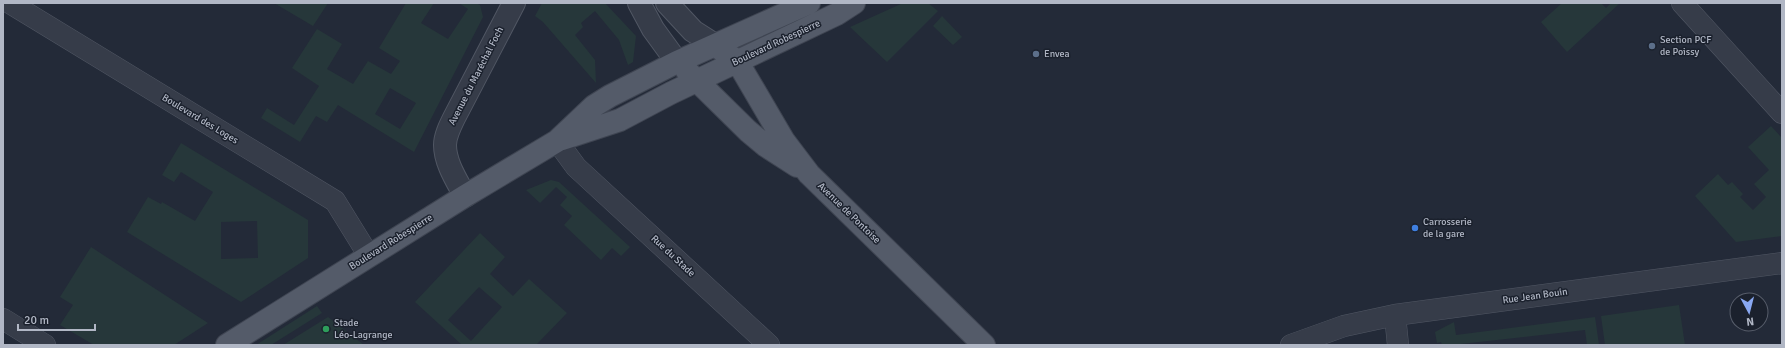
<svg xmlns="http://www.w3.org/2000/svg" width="1785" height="348" font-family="Signika,sans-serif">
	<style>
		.green { fill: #26373a; fill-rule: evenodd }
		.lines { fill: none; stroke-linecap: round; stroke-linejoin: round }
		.minor-casing { stroke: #515764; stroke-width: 22 }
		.tertiary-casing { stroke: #515764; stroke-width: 24 }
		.primary-casing { stroke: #3f4552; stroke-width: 24 }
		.minor { stroke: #363c49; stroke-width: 21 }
		.tertiary { stroke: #363c49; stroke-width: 22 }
		.primary { stroke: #545b69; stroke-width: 22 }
		.service-dot { fill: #5c6f8a; stroke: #1b212d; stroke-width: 1.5 }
		.shop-dot { fill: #3f7fe0; stroke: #1b212d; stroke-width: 1.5 }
		.leisure-dot { fill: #2e9e5b; stroke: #1b212d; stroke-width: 1.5 }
		.labels { text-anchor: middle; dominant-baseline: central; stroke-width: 3; stroke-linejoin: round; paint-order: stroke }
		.poi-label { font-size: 10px; fill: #b1b7c5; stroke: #1b212d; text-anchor: start }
		.street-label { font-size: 10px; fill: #b1b7c5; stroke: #1b212d }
	</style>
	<rect width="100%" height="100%" fill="#232a38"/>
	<!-- green -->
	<path class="green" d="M274 3H328L313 26Z
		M406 3H434L421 23 448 39 468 9 459 3H476L480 5 483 17 414 152 338 105 327 122 316 116 300 142 261 118 267 108 294 125 319 86 292 68 317 29 342 44 327 69 353 84 368 61 391 74 400 61 379 48ZM390 88 416 103 400 129 375 114Z
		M542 3H605L636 36 633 62 628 65 619 40 595 11 581 23 583 27 575 35 595 60 596 83 543 22 535 16Z
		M903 3H928L938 11 887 62 850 27Z
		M1562 3H1601L1606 8 1611 3H1620L1567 52 1541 22Z
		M942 16 962 37 953 45 933 26Z
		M1771 126 1782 138V236L1736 242 1695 196 1718 174 1728 185 1732 182 1743 194 1740 197 1753 210 1766 197 1754 184 1769 170 1748 147Z
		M181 143 308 220V258L241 302 127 232 148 197 161 204 162 202 195 221 213 192 181 172 174 182 162 175ZM257 221 258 258 221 259V222Z
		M551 180 559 182 630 247 621 256 612 248 601 260 564 225 572 216 560 205 567 197 556 187 540 203 526 190Z
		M480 233 505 257 490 274 513 296 529 279 567 313 536 345H462L415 302ZM479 287 502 307 471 341 448 320Z
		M91 247 208 323 174 345H94L60 325 73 305 60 297Z
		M1679 305 1685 345H1605L1601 316Z
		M317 306 322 313 271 345H256Z
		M328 317 364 345H283Z
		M1595 317 1599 345H1587L1585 330 1452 345H1442L1441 342 1437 343 1435 332 1454 322 1456 335Z"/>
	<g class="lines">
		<!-- minor casing -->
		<g class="minor-casing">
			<path id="minor" d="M10 3 335 201 369 256
				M1682 3 1782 113
				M557 141 576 167 769 345
				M1395 315 1398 345
				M3 319 45 345
				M1291 345 1344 326 1395 315 1782 263"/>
		</g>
		<!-- tertiary casing -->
		<g class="tertiary-casing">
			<path id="tertiary" d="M639 3 653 29 677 62
				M667 3 693 31 715 45
				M465 196C457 181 445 163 445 145 445 136 450 126 454 118L514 3"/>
		</g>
		<!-- primary casing -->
		<g class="primary-casing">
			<path id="primary" d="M715 45 737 61 784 141 809 174 984 345
				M687 71 748 131 766 146 797 166
				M562 139 620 120 671 93 837 14 854 3
				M227 345 465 196 557 141 594 106 610 96 677 62 809 3"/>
		</g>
		<!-- minor -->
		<use href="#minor" class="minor"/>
		<!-- tertiary -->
		<use href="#tertiary" class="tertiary"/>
		<!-- primary -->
		<use href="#primary" class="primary"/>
	</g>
	<!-- markers -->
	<g class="service-dot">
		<circle cx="1652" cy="46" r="4"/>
		<circle cx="1036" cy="54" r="4"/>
	</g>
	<circle class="shop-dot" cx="1415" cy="228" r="4"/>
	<circle class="leisure-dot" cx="326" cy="329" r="4"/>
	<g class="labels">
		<!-- poi labels -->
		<g class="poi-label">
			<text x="1660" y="40">Section PCF<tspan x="1660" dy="12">de Poissy</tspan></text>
			<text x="1044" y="54">Envea</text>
			<text x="1423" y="222">Carrosserie<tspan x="1423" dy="12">de la gare</tspan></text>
			<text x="334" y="323">Stade<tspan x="334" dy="12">Léo-Lagrange</tspan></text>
		</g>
		<!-- street labels -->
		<g class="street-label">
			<text transform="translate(776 43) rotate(-25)">Boulevard Robespierre</text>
			<text transform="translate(476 76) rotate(-63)">Avenue du Maréchal Foch</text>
			<text transform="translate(200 119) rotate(31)">Boulevard des Loges</text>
			<text transform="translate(849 213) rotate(44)">Avenue de Pontoise</text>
			<text transform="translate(391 242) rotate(-32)">Boulevard Robespierre</text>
			<text transform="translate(673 256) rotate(43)">Rue du Stade</text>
			<text transform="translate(1535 296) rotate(-8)">Rue Jean Bouin</text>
		</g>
	</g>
	<!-- border -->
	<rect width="1785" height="348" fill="none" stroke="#b1b7c5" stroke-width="8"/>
	<!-- north arrow -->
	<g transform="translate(1749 312) rotate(173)"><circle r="19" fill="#1b212d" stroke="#575d6a"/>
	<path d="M0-3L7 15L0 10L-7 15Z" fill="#89a8f2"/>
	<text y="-6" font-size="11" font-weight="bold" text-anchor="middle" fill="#b1b7c5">N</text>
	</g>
	<!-- scale -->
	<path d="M18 324v6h77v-6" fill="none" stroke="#b1b7c5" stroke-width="2"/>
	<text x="24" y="324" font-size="12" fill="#b1b7c5" stroke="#1b212d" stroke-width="3" paint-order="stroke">20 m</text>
</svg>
